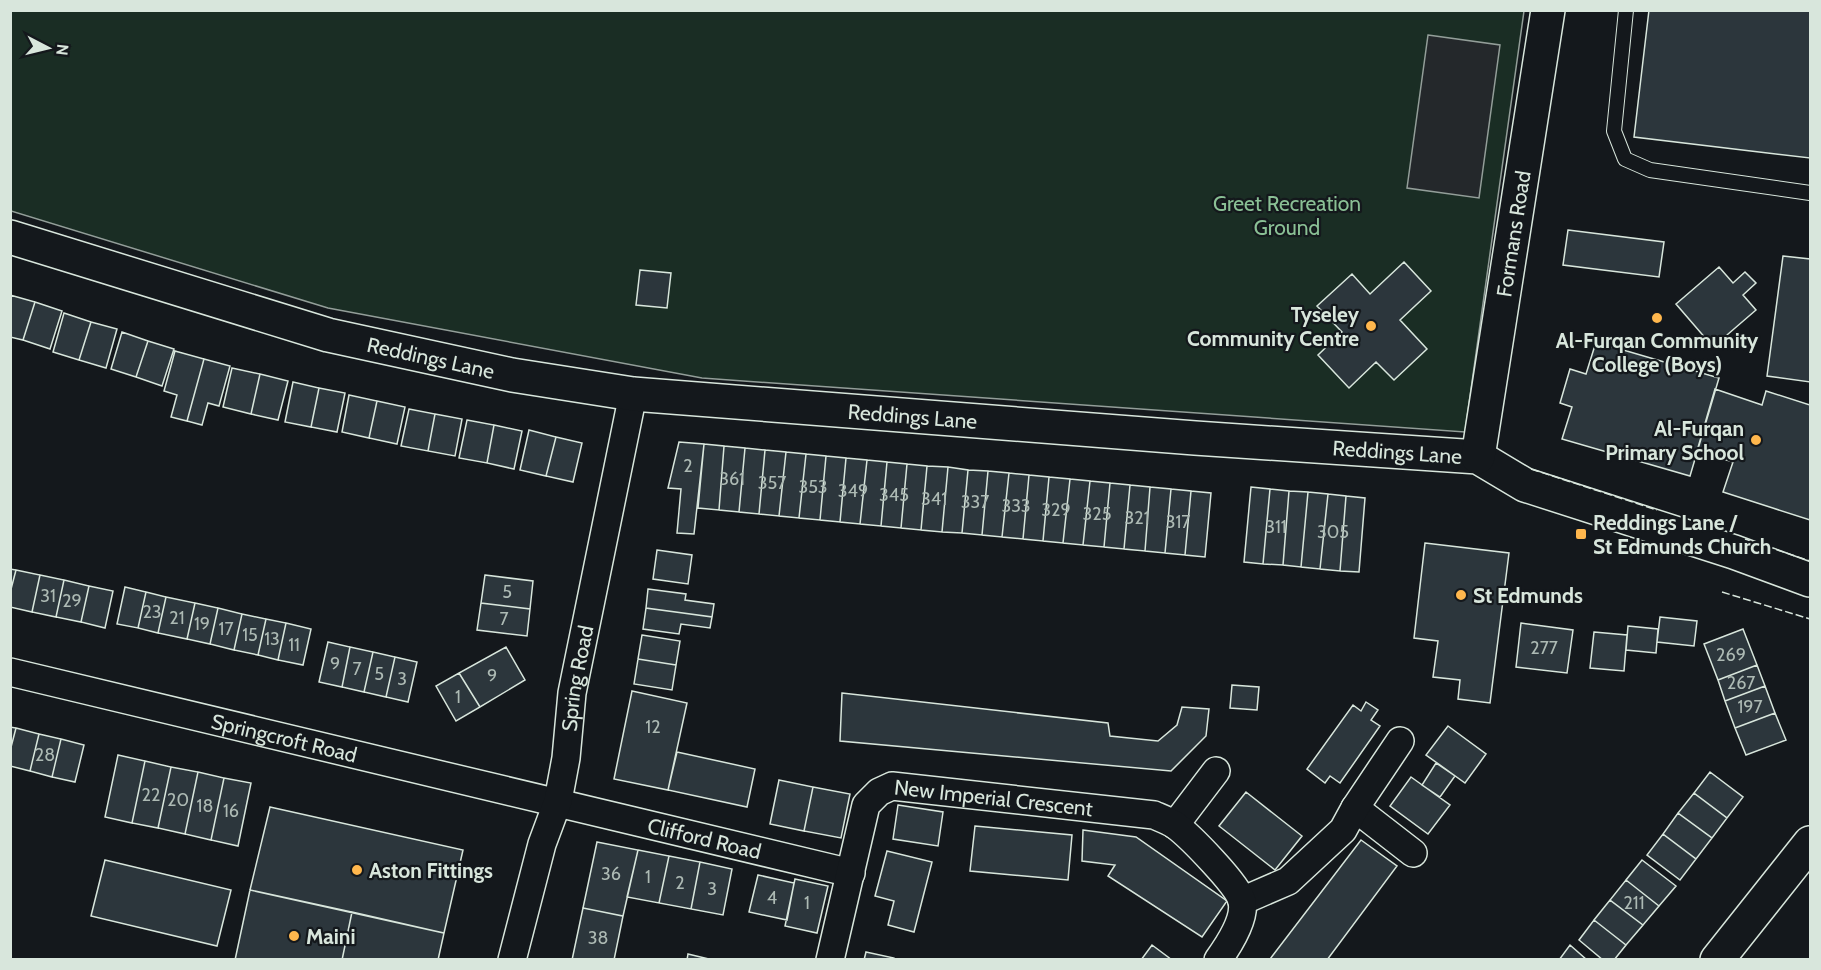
<svg xmlns="http://www.w3.org/2000/svg" width="1821" height="970" font-family="Cabin,sans-serif">
	<style>
		.green { fill: #1a2d24; stroke: #939e99; stroke-width: 1.5 }
		.parking { fill: #24282b; stroke: #939e99; stroke-width: 1.5 }
		.building { fill: #2c363c; stroke: #d8e6dc; stroke-width: 1.5 }
		.lines { fill: none; stroke-linecap: round; stroke-linejoin: round }
		.service-casing { stroke: #d8e6dc; stroke-width: 16 }
		.minor-casing { stroke: #d8e6dc; stroke-width: 30 }
		.tertiary-casing { stroke: #d8e6dc; stroke-width: 36 }
		.service { stroke: #14181c; stroke-width: 14 }
		.minor { stroke: #14181c; stroke-width: 27 }
		.tertiary { stroke: #14181c; stroke-width: 33 }
		.fence { stroke: #d8e6dc; stroke-width: 1.5; stroke-dasharray: 8 3; stroke-linecap: butt }
		.poi-dot { fill: #ffb74d; stroke: #14181c; stroke-width: 2 }
		.labels { text-anchor: middle; dominant-baseline: central; stroke-width: 4.5; stroke-linejoin: round; paint-order: stroke }
		.number-label { font-size: 18px; fill: #adbab4 }
		.park-label { font-size: 21px; fill: #8ac095; stroke: #14181c }
		.street-label { font-size: 21px; fill: #d8e6dc; stroke: #14181c }
		.poi-label { font-size: 21px; font-weight: bold; fill: #d8e6dc; stroke: #14181c; text-anchor: start }
	</style>
	<rect width="100%" height="100%" fill="#14181c"/>
	<!-- green -->
	<path class="green" d="M10 11H1524L1465 432 702 378 328 308 11 211Z"/>
	<!-- parking -->
	<path class="parking" d="M1428 35 1500 45 1479 198 1407 188Z"/>
	<!-- building -->
	<path class="building" d="M1649 10H1810V158L1634 137Z
		M1568 230 1664 242 1659 277 1563 265Z
		M1783 256 1810 259V382L1767 376Z
		M1404 262 1431 291 1400 320 1427 349 1394 380 1376 362 1349 388 1318 355 1342 332 1317 306 1352 274 1370 294Z
		M1719 267 1733 283 1745 272 1756 283 1743 295 1756 310 1713 347 1676 304Z
		M640 270 671 273 667 308 636 305Z
		M10 295 35 302 23 340 10 337Z
		M35 302 62 311 50 349 23 340Z
		M64 313 91 322 79 360 53 352Z
		M91 322 117 329 106 368 79 360Z
		M122 332 148 341 136 377 111 369Z
		M148 341 174 349 162 386 136 377Z
		M1596 342 1719 378 1690 476 1562 439 1572 407 1560 403 1570 369 1586 374Z
		M175 351 204 359 187 421 171 417 177 395 164 391Z
		M204 359 230 366 219 406 208 403 202 425 187 421Z
		M232 368 260 374 251 414 223 407Z
		M260 374 288 381 278 420 251 414Z
		M293 382 319 388 311 427 285 422Z
		M319 388 345 393 337 432 311 427Z
		M1715 389 1762 405 1766 391 1810 405V520L1723 492 1733 462 1697 451Z
		M349 395 377 401 369 438 342 432Z
		M377 401 405 407 397 444 369 438Z
		M409 409 435 414 428 451 401 446Z
		M435 414 462 419 455 456 428 451Z
		M467 420 494 425 487 463 459 458Z
		M494 425 522 431 514 469 487 463Z
		M529 430 556 437 546 476 520 470Z
		M556 437 582 443 573 482 546 476Z
		M679 442 704 444 694 534 677 533 681 489 668 488Z
		M704 444 724 446 719 510 698 508Z
		M724 446 745 448 739 512 719 510Z
		M745 448 765 450 759 514 739 512Z
		M765 450 786 452 779 516 759 514Z
		M786 452 806 454 799 518 779 516Z
		M806 454 826 456 820 520 799 518Z
		M826 456 846 458 840 522 820 520Z
		M846 458 867 460 860 524 840 522Z
		M867 460 887 462 881 526 860 524Z
		M887 462 907 464 901 528 881 526Z
		M907 464 927 466 921 530 901 528Z
		M927 466 948 467 942 532 921 530Z
		M948 467 968 470 962 533 942 532Z
		M968 470 988 471 982 535 962 533Z
		M988 471 1009 473 1002 537 982 535Z
		M1009 473 1029 475 1023 539 1002 537Z
		M1029 475 1049 477 1043 541 1023 539Z
		M1049 477 1070 479 1063 543 1043 541Z
		M1070 479 1090 481 1083 545 1063 543Z
		M1090 481 1110 483 1104 547 1083 545Z
		M1110 483 1130 485 1124 549 1104 547Z
		M1130 485 1150 487 1145 551 1124 549Z
		M1150 487 1171 489 1165 553 1145 551Z
		M1251 487 1270 489 1263 564 1244 562Z
		M1171 489 1191 491 1185 555 1165 553Z
		M1270 489 1289 491 1283 565 1263 564Z
		M1191 491 1211 493 1205 557 1185 555Z
		M1289 491 1308 492 1301 567 1283 565Z
		M1308 492 1328 494 1320 569 1301 567Z
		M1328 494 1346 496 1340 571 1320 569Z
		M1346 496 1365 498 1359 572 1340 571Z
		M1425 543 1509 553 1490 703 1458 699 1460 680 1433 677 1438 641 1414 638Z
		M657 550 692 555 688 584 653 579Z
		M10 569 16 570 10 593Z
		M16 570 40 575 32 612 10 607V593Z
		M40 575 64 580 56 617 32 612Z
		M485 575 533 581 530 609 481 603Z
		M64 580 89 586 81 622 56 617Z
		M89 586 113 591 105 628 81 622Z
		M125 587 146 592 138 628 117 624Z
		M648 589 686 594 685 600 714 604 712 617 646 608Z
		M146 592 166 597 158 633 138 628Z
		M166 597 195 603 187 639 158 633Z
		M195 603 218 608 210 644 187 639Z
		M481 603 530 609 527 636 477 630Z
		M218 608 242 614 234 650 210 644Z
		M646 608 712 617 710 628 681 624 679 634 643 629Z
		M242 614 266 619 258 655 234 650Z
		M1660 617 1697 621 1694 646 1657 642Z
		M266 619 286 623 278 660 258 655Z
		M286 623 311 629 303 665 278 660Z
		M1521 623 1573 630 1567 673 1516 667Z
		M1628 626 1658 629 1656 653 1626 650Z
		M1743 629 1757 665 1718 680 1704 644Z
		M1594 632 1627 635 1624 671 1590 668Z
		M642 635 680 641 676 665 638 659Z
		M328 642 350 647 342 687 319 682Z
		M350 647 373 652 364 692 342 687Z
		M506 647 525 680 480 707 459 673Z
		M373 652 395 657 386 697 364 692Z
		M395 657 417 662 408 702 386 697Z
		M638 659 676 665 672 690 634 684Z
		M1757 665 1765 686 1725 701 1718 680Z
		M459 673 480 707 456 721 436 686Z
		M1232 685 1259 687 1257 710 1230 708Z
		M1765 686 1775 713 1735 728 1725 701Z
		M632 691 687 703 668 790 614 779Z
		M842 693 1108 723 1110 736 1158 741 1177 725 1182 707 1209 709 1206 736 1171 771 840 741Z
		M1366 702 1378 710 1371 720 1380 726 1340 783 1330 776 1325 783 1307 769 1353 705 1361 711Z
		M1775 713 1786 740 1746 755 1735 728Z
		M1448 726 1486 754 1465 783 1426 755Z
		M10 727 16 728 10 751Z
		M16 728 39 734 30 771 10 766V751Z
		M39 734 61 739 52 777 30 771Z
		M61 739 84 745 75 782 52 777Z
		M677 752 755 769 747 807 668 790Z
		M118 755 145 761 132 823 105 817Z
		M145 761 171 767 158 828 132 823Z
		M1436 763 1455 776 1440 797 1422 785Z
		M171 767 198 772 185 834 158 828Z
		M198 772 224 778 211 840 185 834Z
		M1710 772 1743 797 1727 818 1694 793Z
		M1411 777 1450 805 1428 834 1390 806Z
		M224 778 251 783 238 846 211 840Z
		M779 780 813 787 804 831 770 824Z
		M813 787 850 794 841 838 804 831Z
		M1246 792 1302 836 1275 870 1219 826Z
		M1694 793 1727 818 1712 838 1678 813Z
		M898 805 943 812 938 846 893 839Z
		M270 807 463 850 444 933 250 890Z
		M1678 813 1712 838 1696 859 1663 834Z
		M975 826 1072 835 1068 880 970 871Z
		M1083 830 1136 837 1227 901 1202 937 1108 876 1115 865 1082 861Z
		M1663 834 1696 859 1680 880 1647 855Z
		M1361 840 1397 866 1327 960 1270 959Z
		M597 842 638 850 623 916 583 908Z
		M638 850 669 856 659 903 627 897Z
		M887 851 932 862 914 932 888 925 894 901 875 896Z
		M669 856 700 862 691 909 659 903Z
		M105 860 231 890 217 946 91 916Z
		M1642 860 1676 886 1659 906 1626 880Z
		M700 862 732 869 723 915 691 909Z
		M758 875 794 883 787 920 749 912Z
		M795 879 828 886 817 933 785 926Z
		M1626 880 1659 906 1643 925 1610 900Z
		M250 890 352 912 342 960H235Z
		M1610 900 1643 925 1626 945 1594 920Z
		M583 908 623 916 614 960H572Z
		M352 912 444 933 438 960H342Z
		M1594 920 1626 945 1614 960H1603L1579 940Z
		M1152 945 1172 960H1141Z
		M1570 945 1587 960H1559Z
		M866 952 894 958V960H864Z
		M688 954 713 960H687Z"/>
	<g class="lines">
		<!-- service casing -->
		<g class="service-casing">
			<path id="service" d="M1626 10 1614 131 1625 159 1650 170 1810 193"/>
		</g>
		<!-- minor casing -->
		<g class="minor-casing">
			<g id="minor">
				<path id="s1" d="M10 672 851 873"/>
				<path d="M1355 808 1413 853"/>
				<path d="M1175 825 1216 771"/>
				<path d="M1242 901 1288 881 1343 830 1355 808 1400 741"/>
				<path id="s2" d="M512 960 542 844 558 801 566 758 572 693 633 394"/>
				<path id="s3" d="M830 960 866 805 879 792 892 786 1154 815C1161 818 1169 821 1175 825 1190 836 1238 885 1242 901 1246 919 1228 946 1218 960"/>
			</g>
		</g>
		<!-- tertiary casing -->
		<g class="tertiary-casing">
			<g id="tertiary">
				<path id="s4" d="M10 237 328 335 512 375 633 394 1195 438 1478 457 1525 485 1734 552 1810 580"/>
				<path id="s5" d="M1478 457 1548 10"/>
				<path d="M1717 960 1810 843"/>
			</g>
		</g>
		<!-- service -->
		<use href="#service" class="service"/>
		<!-- minor -->
		<use href="#minor" class="minor"/>
		<!-- tertiary -->
		<use href="#tertiary" class="tertiary"/>
		<!-- fence -->
		<path class="fence" d="M1531 469 1657 510
			M1745 539 1810 561
			M1722 592 1810 619"/>
	</g>
	<!-- markers -->
	<g class="poi-dot">
		<circle cx="1657" cy="318" r="6"/>
		<circle cx="1371" cy="326" r="6"/>
		<circle cx="1756" cy="440" r="6"/>
		<rect x="1575" y="528" width="12" height="12" rx="3"/>
		<circle cx="1461" cy="595" r="6"/>
		<circle cx="357" cy="870" r="6"/>
		<circle cx="294" cy="936" r="6"/>
	</g>
	<g class="labels">
		<!-- number labels -->
		<g class="number-label">
			<text x="688" y="466">2</text>
			<text x="732" y="479">361</text>
			<text x="772" y="483">357</text>
			<text x="813" y="487">353</text>
			<text x="853" y="491">349</text>
			<text x="894" y="495">345</text>
			<text x="934" y="499">341</text>
			<text x="975" y="502">337</text>
			<text x="1016" y="506">333</text>
			<text x="1056" y="510">329</text>
			<text x="1097" y="514">325</text>
			<text x="1137" y="518">321</text>
			<text x="1178" y="522">317</text>
			<text x="1276" y="527">311</text>
			<text x="1333" y="532">305</text>
			<text x="507" y="592">5</text>
			<text x="48" y="596">31</text>
			<text x="72" y="601">29</text>
			<text x="152" y="612">23</text>
			<text x="177" y="618">21</text>
			<text x="504" y="619">7</text>
			<text x="202" y="624">19</text>
			<text x="226" y="629">17</text>
			<text x="250" y="635">15</text>
			<text x="272" y="639">13</text>
			<text x="294" y="645">11</text>
			<text x="1544" y="648">277</text>
			<text x="1731" y="655">269</text>
			<text x="335" y="664">9</text>
			<text x="357" y="669">7</text>
			<text x="379" y="674">5</text>
			<text x="492" y="676">9</text>
			<text x="402" y="679">3</text>
			<text x="1741" y="683">267</text>
			<text x="458" y="697">1</text>
			<text x="1750" y="707">197</text>
			<text x="653" y="727">12</text>
			<text x="45" y="755">28</text>
			<text x="151" y="795">22</text>
			<text x="178" y="800">20</text>
			<text x="205" y="806">18</text>
			<text x="231" y="811">16</text>
			<text x="611" y="874">36</text>
			<text x="648" y="877">1</text>
			<text x="680" y="883">2</text>
			<text x="712" y="889">3</text>
			<text x="772" y="898">4</text>
			<text x="807" y="903">1</text>
			<text x="1634" y="903">211</text>
			<text x="598" y="938">38</text>
		</g>
		<!-- park labels -->
		<g class="park-label">
			<text x="1287" y="203">Greet Recreation<tspan x="1287" dy="24">Ground</tspan></text>
		</g>
		<!-- street labels -->
		<g class="street-label">
			<text stroke="none"><textPath href="#s5" startOffset="226">Formans Road</textPath></text>
			<text stroke="none"><textPath href="#s4" startOffset="438">Reddings Lane</textPath></text>
			<text stroke="none"><textPath href="#s4" startOffset="924">Reddings Lane</textPath></text>
			<text stroke="none"><textPath href="#s4" startOffset="1410">Reddings Lane</textPath></text>
			<text stroke="none"><textPath href="#s2" startOffset="290">Spring Road</textPath></text>
			<text stroke="none"><textPath href="#s1" startOffset="282">Springcroft Road</textPath></text>
			<text stroke="none"><textPath href="#s3" startOffset="294">New Imperial Crescent</textPath></text>
			<text stroke="none"><textPath href="#s1" startOffset="714">Clifford Road</textPath></text>
		</g>
		<!-- poi labels -->
		<g class="poi-label">
			<text x="1359" y="314" text-anchor="end">Tyseley<tspan x="1359" dy="24">Community Centre</tspan></text>
			<text x="1657" y="340" text-anchor="middle">Al-Furqan Community<tspan x="1657" dy="24">College (Boys)</tspan></text>
			<text x="1744" y="428" text-anchor="end">Al-Furqan<tspan x="1744" dy="24">Primary School</tspan></text>
			<text x="1593" y="522">Reddings Lane /<tspan x="1593" dy="24">St Edmunds Church</tspan></text>
			<text x="1473" y="595">St Edmunds</text>
			<text x="369" y="870">Aston Fittings</text>
			<text x="306" y="936">Maini</text>
		</g>
	</g>
	<!-- border -->
	<rect width="1821" height="970" fill="none" stroke="#d8e6dc" stroke-width="24"/>
	<!-- north arrow -->
	<g transform="translate(48 48) rotate(97)" stroke="#14181c" stroke-width="4.5" paint-order="stroke">
	<path d="M0-4.5L10 22L0 15L-10 22Z" fill="#d8e6dc"/>
	<text y="-9" font-size="16" font-weight="bold" text-anchor="middle" fill="#d8e6dc">N</text>
	</g>
</svg>
